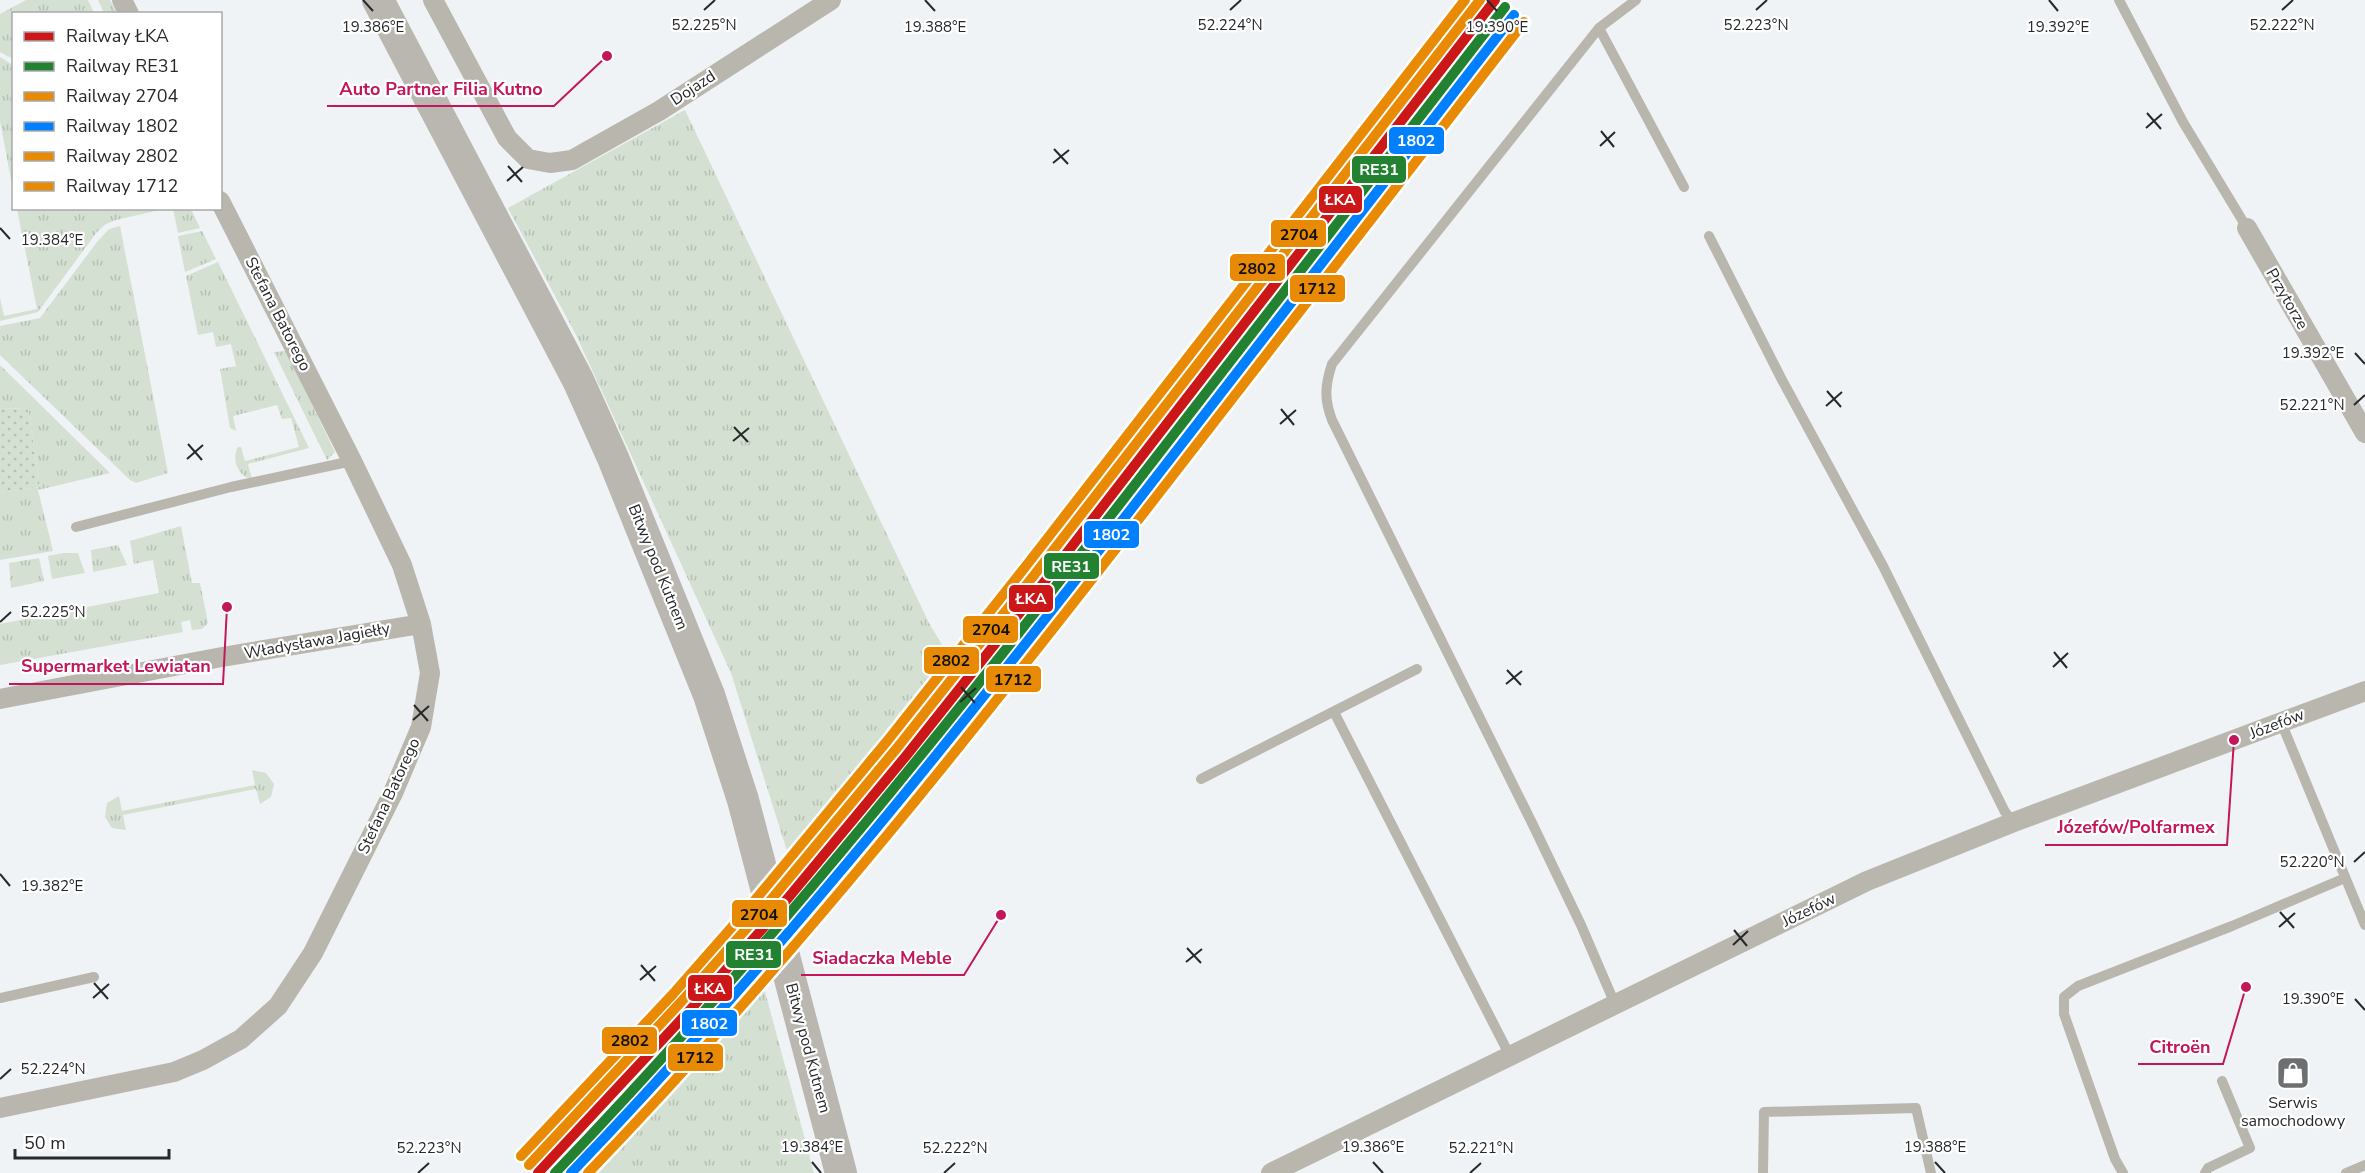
<svg xmlns="http://www.w3.org/2000/svg" width="2365" height="1173" font-family="'Nunito Sans',sans-serif">
	<style>
		.grass { fill: url(#grass-tufts) }
		.park { fill: url(#park-dots) }
		.lines { fill: none; stroke-linecap: round; stroke-linejoin: round }
		.service { stroke: #b9b6ae; stroke-width: 10 }
		.minor { stroke: #b9b6ae; stroke-width: 20 }
		.primary { stroke: #b9b7af; stroke-width: 32 }
		.rail-1-casing { stroke: #fff; stroke-width: 15 }
		.rail-2-casing { stroke: #fff; stroke-width: 15 }
		.rail-3-casing { stroke: #fff; stroke-width: 15 }
		.rail-4-casing { stroke: #fff; stroke-width: 15 }
		.rail-5-casing { stroke: #fff; stroke-width: 15 }
		.rail-6-casing { stroke: #fff; stroke-width: 15 }
		.rail-1 { stroke: #cc1719; stroke-width: 10 }
		.rail-2 { stroke: #238132; stroke-width: 10 }
		.rail-3 { stroke: #e98a04; stroke-width: 10 }
		.rail-4 { stroke: #0080ff; stroke-width: 10 }
		.rail-5 { stroke: #e98a04; stroke-width: 10 }
		.rail-6 { stroke: #e98a04; stroke-width: 10 }
		.ticks { fill: none; stroke: #26282a; stroke-width: 2 }
		.labels { text-anchor: middle; dominant-baseline: central; stroke-width: 4.5; stroke-linejoin: round; paint-order: stroke }
		.street-label { font-size: 16px; fill: #26282a; stroke: #fff }
		.poi-label { font-size: 16px; fill: #26282a; stroke: #fff }
		.ticks-label { font-size: 15px; text-anchor: middle; fill: #26282a; stroke: #fff; stroke-width: 4.5; stroke-linejoin: round; paint-order: stroke }
		.leader { fill: none; stroke: #c2185b; stroke-width: 2 }
		.callout-dot { fill: #c2185b; stroke: #fff; stroke-width: 2 }
		.callout-label { font-size: 18px; text-anchor: middle; font-weight: bold; fill: #c2185b; stroke: #fff; stroke-width: 4.5; stroke-linejoin: round; paint-order: stroke }
		.line-badge { stroke: #fff; stroke-width: 2 }
		.badge-label { font-size: 16px; text-anchor: middle; font-weight: bold; fill: #fff }
		.pale-badge-label { font-size: 16px; text-anchor: middle; font-weight: bold; fill: #111 }
	</style>
	<defs>
		<pattern id="grass-tufts" width="24" height="20" patternUnits="userSpaceOnUse" patternTransform="scale(1.5)"><rect width="24" height="20" fill="#d4e0d1"/><path d="M3 7l-1-3M5 7V3M7 7l1-3M15 17l-1-3M17 17v-4M19 17l1-3" fill="none" stroke="#b6c0b4"/></pattern>
		<pattern id="park-dots" width="8" height="8" patternUnits="userSpaceOnUse" patternTransform="scale(1.5)"><rect width="8" height="8" fill="#d4e0d1"/><path d="M2 2h.1M6 6h.1" fill="none" stroke="#b6c0b4" stroke-width="1.8" stroke-linecap="round"/></pattern>
	</defs>
	<rect width="100%" height="100%" fill="#f0f3f6"/>
	<!-- grass -->
	<path class="grass" d="M26 0H88L94 13 14 14 13 59 0 52V14Z
		M98 0H110L117 13H104Z
		M0 57 13 65V190L0 121Z
		M685 110 929 623 954 665 792 867 731 673 577 337 508 208Z
		M158 208 160 210 116 220 106 224 97 232 38 312 0 321V298L4 316 37 309 17 209Z
		M173 209H191L200 228 178 233Z
		M120 226 168 473 136 483 130 480 0 355V326L40 318 97 242 109 229Z
		M202 231 216 259 185 272 178 236Z
		M218 262 309 448 248 464 252 479C238 477 231 459 238 447H241L245 461 299 447 291 418 282 419 277 405 233 416 236 431 230 428 220 369 236 366 231 344 216 347 213 332 198 335 186 276Z
		M286 351 335 452 327 460 274 352Z
		M0 365 110 473 38 490 53 551 0 560V493L40 487 28 408 0 409Z
		M181 526 192 583H200L208 623 202 629 192 630 190 620 181 622 183 632 0 665V624L159 593 153 560 134 564 130 541Z
		M118 545 127 565 93 572 91 550Z
		M63 553H78L85 573 52 579 48 556Z
		M39 558 44 581 11 588 9 563Z
		M252 770 266 773 274 784 271 797 260 804 256 789 123 815 126 830 112 828 105 817 107 803 119 796 122 811 255 785Z
		M763 984 814 1173H581Z"/>
	<!-- park -->
	<path class="park" d="M28 408 40 487 0 493V409Z"/>
	<g class="lines">
		<!-- service -->
		<path class="service" d="M2119 0 2183 122 2247 228
			M1599 28 1684 187
			M1709 236 1782 380 1883 566 2005 812 2014 822
			M76 527 231 487 352 461
			M1334 712 1510 1056
			M2281 722 2365 925
			M1201 779 1417 669
			M0 998 94 977
			M1615 1004 1581 925 1533 825 1332 420C1324 399 1325 385 1332 364L1599 28 1636 0
			M1763 1173 1764 1112 1916 1108 1931 1173
			M2123 1173 2115 1159 2064 1014V997L2078 986 2232 926 2345 878
			M2205 1173 2208 1168 2250 1148 2222 1081
			M2346 1173 2365 1165"/>
		<!-- minor -->
		<path class="minor" d="M122 0 129 14
			M433 0 507 138 528 159 550 163 572 160 659 111 831 0
			M2247 228 2365 433
			M0 699 222 657 421 624
			M0 1108 174 1072 203 1060 241 1039 278 1006 313 953 393 793 421 727 430 673 421 624 402 565 352 461 220 201
			M1271 1173 1867 881 2014 822 2365 691"/>
		<!-- primary -->
		<path class="primary" d="M378 0 578 380 613 458 709 695 743 800 841 1173"/>
		<!-- rail-1 casing -->
		<g class="rail-1-casing">
			<path id="rail-1" d="M538 1173 690 1010 764 927 906 756 1045 581 1495 0"/>
		</g>
		<!-- rail-2 casing -->
		<g class="rail-2-casing">
			<path id="rail-2" d="M555 1173C772 947 966 703 1157 456 1273 306 1389 157 1505 7"/>
		</g>
		<!-- rail-3 casing -->
		<g class="rail-3-casing">
			<path id="rail-3" d="M529 1165 681 1002 755 919 897 748 1035 574 1480 0"/>
		</g>
		<!-- rail-4 casing -->
		<g class="rail-4-casing">
			<path id="rail-4" d="M571 1173C783 952 973 713 1160 472 1278 319 1396 167 1514 15"/>
		</g>
		<!-- rail-5 casing -->
		<g class="rail-5-casing">
			<path id="rail-5" d="M521 1156 673 994 746 911 888 740 1026 566 1465 0"/>
		</g>
		<!-- rail-6 casing -->
		<g class="rail-6-casing">
			<path id="rail-6" d="M588 1173C795 958 980 724 1163 488 1283 332 1404 178 1524 22"/>
		</g>
		<!-- rail-1 -->
		<use href="#rail-1" class="rail-1"/>
		<!-- rail-2 -->
		<use href="#rail-2" class="rail-2"/>
		<!-- rail-3 -->
		<use href="#rail-3" class="rail-3"/>
		<!-- rail-4 -->
		<use href="#rail-4" class="rail-4"/>
		<!-- rail-5 -->
		<use href="#rail-5" class="rail-5"/>
		<!-- rail-6 -->
		<use href="#rail-6" class="rail-6"/>
	</g>
	<!-- ticks -->
	<path class="ticks" d="M363 0 373 11M925 0 935 11M1487 0 1497 11M2049 0 2058 11M704 10 715 0M1230 10 1241 0M1756 10 1767 0M2282 10 2293 0M2147 113 2161 129M2146 128 2162 114M1601 131 1614 147M1600 146 1615 132M1054 149 1068 164M1053 163 1069 150M508 166 522 182M507 181 523 167M0 228 10 239M2355 353 2365 364M1827 391 1841 407M2354 405 2365 395M1826 406 1842 392M1281 409 1294 425M1280 424 1296 410M734 427 748 442M733 441 749 428M188 444 202 460M187 459 203 445M0 622 11 612M2054 652 2067 668M2053 667 2068 653M1507 670 1521 685M1506 684 1522 671M961 687 975 703M960 702 976 688M414 705 428 721M413 720 429 706M2354 862 2365 852M0 874 10 886M2280 912 2294 928M2279 927 2295 913M1734 930 1747 946M1733 945 1748 931M1187 948 1201 963M1186 962 1202 949M641 965 655 981M640 980 656 966M94 983 108 999M93 998 109 984M2355 999 2365 1010M0 1079 11 1069M812 1162 821 1173M1373 1162 1383 1173M1935 1162 1945 1173M418 1173 429 1163M944 1173 955 1163M1470 1173 1481 1163"/>
	<!-- icons -->
	<defs>
		<g id="shop-square" transform="scale(1.725)"><rect x="-9" y="-9" width="18" height="18" rx="4" fill="#6d6f71" stroke="#fff"/><path d="M-5-2.5h2.3a2.7 3.5 0 0 1 5.4 0H5L5.5 6h-11ZM-1.5-2.5h3a1.5 2.3 0 0 0-3 0Z" fill="#fff"/></g>
	</defs>
	<g fill-rule="evenodd">
		<use href="#shop-square" x="2293" y="1073"/>
	</g>
	<g class="labels">
		<!-- street labels -->
		<g class="street-label">
			<text transform="translate(693 88) rotate(-33)">Dojazd</text>
			<text transform="translate(2287 299) rotate(60)">Przytorze</text>
			<text transform="translate(278 314) rotate(63)">Stefana Batorego</text>
			<text transform="translate(658 567) rotate(68)">Bitwy pod Kutnem</text>
			<text transform="translate(317 641) rotate(-10)">Władysława Jagiełły</text>
			<text transform="translate(2277 724) rotate(-21)">Józefów</text>
			<text transform="translate(389 796) rotate(-65)">Stefana Batorego</text>
			<text transform="translate(1809 910) rotate(-26)">Józefów</text>
			<text transform="translate(808 1048) rotate(75)">Bitwy pod Kutnem</text>
		</g>
		<!-- poi labels -->
		<g class="poi-label">
			<text x="2293" y="1103">Serwis<tspan x="2293" dy="18">samochodowy</tspan></text>
		</g>
	</g>
	<g class="ticks-label">
		<text x="1230" y="30">52.224°N</text>
		<text x="1756" y="30">52.223°N</text>
		<text x="2282" y="30">52.222°N</text>
		<text x="704" y="30">52.225°N</text>
		<text x="2058" y="32">19.392°E</text>
		<text x="373" y="32">19.386°E</text>
		<text x="935" y="32">19.388°E</text>
		<text x="1497" y="32">19.390°E</text>
		<text x="52" y="245">19.384°E</text>
		<text x="2313" y="358">19.392°E</text>
		<text x="2312" y="410">52.221°N</text>
		<text x="53" y="617">52.225°N</text>
		<text x="2312" y="867">52.220°N</text>
		<text x="52" y="891">19.382°E</text>
		<text x="2313" y="1004">19.390°E</text>
		<text x="53" y="1074">52.224°N</text>
		<text x="812" y="1152">19.384°E</text>
		<text x="1373" y="1152">19.386°E</text>
		<text x="1935" y="1152">19.388°E</text>
		<text x="429" y="1153">52.223°N</text>
		<text x="955" y="1153">52.222°N</text>
		<text x="1481" y="1153">52.221°N</text>
	</g>
	<!-- callouts -->
	<path class="leader" d="M607 56L554 106H327M227 607L223 684H9M2234 740L2227 845H2045M1001 915L964 975H801M2246 987L2223 1064H2138"/>
	<g class="callout-dot">
		<circle cx="607" cy="56" r="6"/>
		<circle cx="227" cy="607" r="6"/>
		<circle cx="2234" cy="740" r="6"/>
		<circle cx="1001" cy="915" r="6"/>
		<circle cx="2246" cy="987" r="6"/>
	</g>
	<g class="callout-label">
		<text x="441" y="95">Auto Partner Filia Kutno</text>
		<text x="116" y="672">Supermarket Lewiatan</text>
		<text x="2136" y="833">Józefów/Polfarmex</text>
		<text x="882" y="964">Siadaczka Meble</text>
		<text x="2180" y="1053">Citroën</text>
	</g>
	<g class="line-badge">
		<rect x="1388" y="126" width="57" height="29" rx="6" fill="#0080ff"/>
		<rect x="1351" y="155" width="56" height="29" rx="6" fill="#238132"/>
		<rect x="1318" y="185" width="45" height="29" rx="6" fill="#cc1719"/>
		<rect x="1270" y="219" width="57" height="29" rx="6" fill="#e98a04"/>
		<rect x="1229" y="253" width="57" height="29" rx="6" fill="#e98a04"/>
		<rect x="1289" y="274" width="57" height="29" rx="6" fill="#e98a04"/>
		<rect x="1083" y="520" width="57" height="29" rx="6" fill="#0080ff"/>
		<rect x="1043" y="552" width="57" height="28" rx="6" fill="#238132"/>
		<rect x="1008" y="584" width="46" height="29" rx="6" fill="#cc1719"/>
		<rect x="962" y="615" width="57" height="29" rx="6" fill="#e98a04"/>
		<rect x="923" y="646" width="57" height="29" rx="6" fill="#e98a04"/>
		<rect x="985" y="665" width="57" height="28" rx="6" fill="#e98a04"/>
		<rect x="731" y="899" width="57" height="29" rx="6" fill="#e98a04"/>
		<rect x="725" y="940" width="57" height="29" rx="6" fill="#238132"/>
		<rect x="687" y="974" width="46" height="28" rx="6" fill="#cc1719"/>
		<rect x="681" y="1009" width="57" height="28" rx="6" fill="#0080ff"/>
		<rect x="601" y="1026" width="57" height="29" rx="6" fill="#e98a04"/>
		<rect x="667" y="1043" width="57" height="29" rx="6" fill="#e98a04"/>
	</g>
	<g class="badge-label">
		<text x="1416" y="146">1802</text>
		<text x="1379" y="175">RE31</text>
		<text x="1340" y="205">ŁKA</text>
		<text x="1111" y="540">1802</text>
		<text x="1071" y="572">RE31</text>
		<text x="1031" y="604">ŁKA</text>
		<text x="754" y="960">RE31</text>
		<text x="710" y="994">ŁKA</text>
		<text x="709" y="1029">1802</text>
	</g>
	<g class="pale-badge-label">
		<text x="1299" y="240">2704</text>
		<text x="1257" y="274">2802</text>
		<text x="1317" y="294">1712</text>
		<text x="991" y="635">2704</text>
		<text x="951" y="666">2802</text>
		<text x="1013" y="685">1712</text>
		<text x="759" y="920">2704</text>
		<text x="630" y="1046">2802</text>
		<text x="695" y="1063">1712</text>
	</g>
	<!-- legend -->
	<rect x="12" y="12" width="210" height="198" fill="#ffffff" stroke="#a8a9aa" stroke-width="1.5"/>
	<rect x="24" y="32" width="30" height="9" fill="#cc1719" stroke="#a8a9aa" stroke-width="1.5"/>
	<text x="66" y="42" font-size="18" fill="#26282a">Railway ŁKA</text>
	<rect x="24" y="62" width="30" height="9" fill="#238132" stroke="#a8a9aa" stroke-width="1.5"/>
	<text x="66" y="72" font-size="18" fill="#26282a">Railway RE31</text>
	<rect x="24" y="92" width="30" height="9" fill="#e98a04" stroke="#a8a9aa" stroke-width="1.5"/>
	<text x="66" y="102" font-size="18" fill="#26282a">Railway 2704</text>
	<rect x="24" y="122" width="30" height="9" fill="#0080ff" stroke="#a8a9aa" stroke-width="1.5"/>
	<text x="66" y="132" font-size="18" fill="#26282a">Railway 1802</text>
	<rect x="24" y="152" width="30" height="9" fill="#e98a04" stroke="#a8a9aa" stroke-width="1.5"/>
	<text x="66" y="162" font-size="18" fill="#26282a">Railway 2802</text>
	<rect x="24" y="182" width="30" height="9" fill="#e98a04" stroke="#a8a9aa" stroke-width="1.5"/>
	<text x="66" y="192" font-size="18" fill="#26282a">Railway 1712</text>
	<!-- scale -->
	<path d="M15 1149v9h154v-9" fill="none" stroke="#26282a" stroke-width="3"/>
	<text x="24" y="1149" font-size="18" fill="#26282a" stroke="#ffffff" stroke-width="4.5" paint-order="stroke">50 m</text>
</svg>
